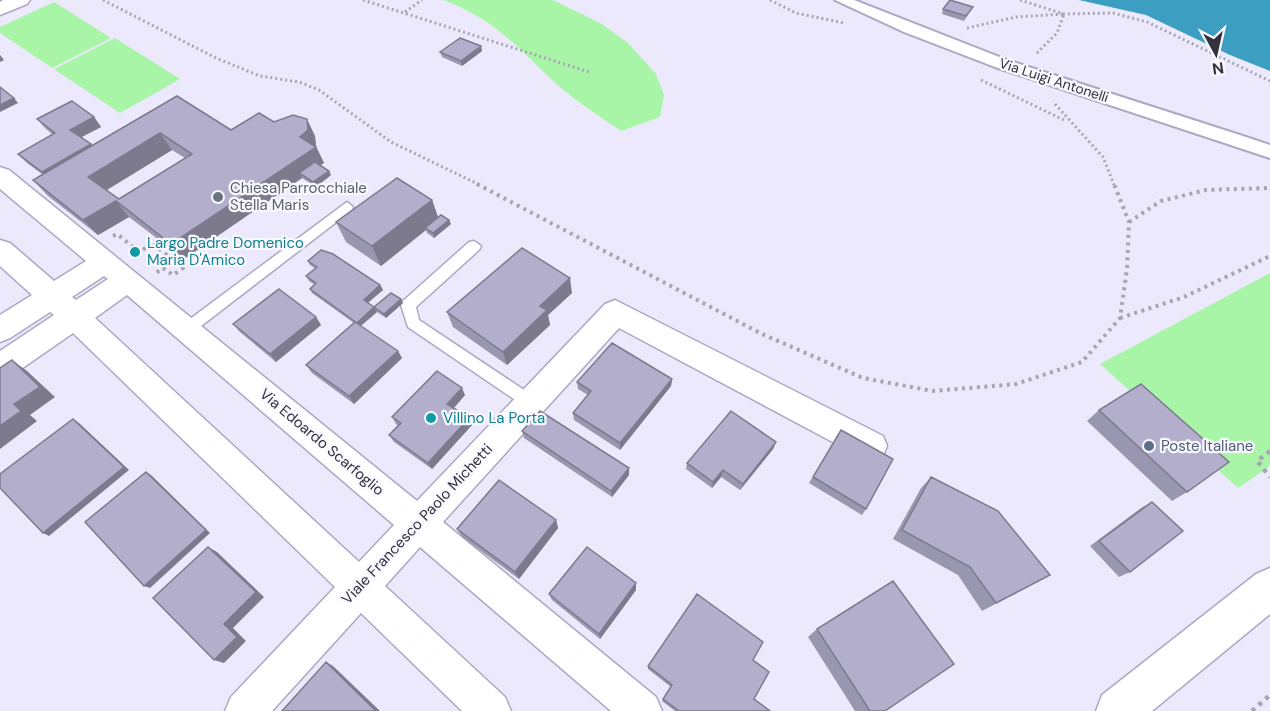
<svg xmlns="http://www.w3.org/2000/svg" width="1270" height="711" font-family="'DM Sans',sans-serif">
	<style>
		.green { fill: #a9f5a7 }
		.water { fill: #3c9ec1 }
		.lines { fill: none; stroke-linecap: round; stroke-linejoin: round }
		.service-casing { stroke: #aca7c4; stroke-width: 3 }
		.pedestrian-casing { stroke: #aca7c4; stroke-width: 4 }
		.minor-casing { stroke: #aca7c4; stroke-width: 3 }
		.tertiary-casing { stroke: #aca7c4; stroke-width: 3 }
		.path-far2 { stroke: #a7a5b5; stroke-width: 3; stroke-dasharray: 2 3; stroke-linecap: butt }
		.path-far1 { stroke: #a7a5b5; stroke-width: 4; stroke-dasharray: 3 4.5; stroke-linecap: butt }
		.path { stroke: #a7a5b5; stroke-width: 4.5; stroke-dasharray: 4 5; stroke-linecap: butt }
		.service { fill: #fff; fill-rule: evenodd }
		.pedestrian { fill: #fff; fill-rule: evenodd }
		.minor { fill: #fff; fill-rule: evenodd }
		.tertiary { fill: #fff; fill-rule: evenodd }
		.wall { fill: #9996af; fill-rule: evenodd }
		.shaded-wall { fill: #7d7a8e }
		.building { fill: #b2aecb; stroke: #7d7a8e; stroke-width: 1.5; fill-rule: evenodd }
		.worship-dot { fill: #6b7280; stroke: #f9f8ff; stroke-width: 2 }
		.culture-dot { fill: #0f9aa8; stroke: #f9f8ff; stroke-width: 2 }
		.service-dot { fill: #5c6f8a; stroke: #f9f8ff; stroke-width: 2 }
		.labels { text-anchor: middle; dominant-baseline: central; stroke-width: 4.5; stroke-linejoin: round; paint-order: stroke }
		.far-street-label { font-size: 14px; fill: #33313d; stroke: #f9f8ff }
		.worship-label { font-size: 15px; fill: #5b616d; stroke: #f9f8ff; text-anchor: start }
		.culture-label { font-size: 15px; fill: #0d838f; stroke: #f9f8ff; text-anchor: start }
		.street-label { font-size: 15px; fill: #33313d; stroke: #f9f8ff }
		.service-label { font-size: 15px; fill: #4e5e75; stroke: #f9f8ff; text-anchor: start }
	</style>
	<rect width="100%" height="100%" fill="#ece9fc"/>
	<!-- green -->
	<path class="green" d="M444 0H553L602 24 628 43 656 74 664 95 660 117 621 131C601 117 580 104 561 88 518 49 501 23 444 0Z
		M54 2 111 38 52 68 0 33V27Z
		M115 38 180 79 120 113 54 69Z
		M1270 273V466L1238 488 1100 364Z"/>
	<!-- water -->
	<path class="water" d="M1079 0H1270V71L1230 55 1146 15Z"/>
	<g class="lines">
		<!-- service casing -->
		<g class="service-casing">
			<path id="service" d="M347 202 353 207 352 210 192 333H182L180 329 182 325Z
				M474 241 481 246 479 250 416 307 419 320 536 398 538 403 536 408 530 410 408 327 401 305 403 301 469 242Z"/>
		</g>
		<!-- pedestrian casing -->
		<g class="pedestrian-casing">
			<path id="pedestrian" d="M835 0H854L1007 60 1246 137 1270 145V158L995 67 904 32Z"/>
		</g>
		<!-- minor casing -->
		<g class="minor-casing">
			<path id="minor" d="M3 0H30L27 4 0 15V2Z
				M0 167 9 170 417 501 605 304 615 300 883 436 887 446 883 456 871 461 859 456 619 328 443 522 656 697 662 711H611L420 547 385 586 505 697 511 711H462L361 613 272 711H225L231 697 335 587 73 333 11 376 0 380V351L54 315 50 312 10 338 0 342V315L32 295 0 266V240L10 243 54 281 86 261 0 189ZM104 276 108 279 76 300 72 297ZM127 295 394 525 359 562 95 318Z"/>
		</g>
		<!-- tertiary casing -->
		<g class="tertiary-casing">
			<path id="tertiary" d="M1270 568V614L1152 711H1096L1102 695 1256 574Z"/>
		</g>
		<!-- path-far2 -->
		<path class="path-far2" d="M103 0 216 58 260 76 299 82 319 90 391 142 480 185
			M363 0 589 72
			M770 0 796 13 844 23
			M1020 0 1064 14 1113 13 1147 22 1270 81
			M405 12 422 0
			M967 28 1016 17 1064 14 1057 33 1036 54
			M981 80 1066 121
			M1055 104 1103 157 1114 185"/>
		<!-- path-far1 -->
		<path class="path-far1" d="M477 184 762 334 863 378 933 391 1016 384 1082 362 1120 318 1127 269 1129 222 1114 184
			M1129 222 1161 201 1206 190 1270 188
			M113 236 117 234 139 252 159 240
			M153 244 183 268 173 275 163 268 156 273
			M1120 318 1184 297 1270 256"/>
		<!-- path -->
		<path class="path" d="M1270 451 1257 461 1270 477
			M1252 711 1270 695"/>
		<!-- service -->
		<use href="#service" class="service"/>
		<!-- pedestrian -->
		<use href="#pedestrian" class="pedestrian"/>
		<!-- minor -->
		<use href="#minor" class="minor"/>
		<!-- tertiary -->
		<use href="#tertiary" class="tertiary"/>
	</g>
	<!-- wall -->
	<path class="wall" d="M973 7 964 21 942 14 943 9Z
		M481 46 482 51 462 66 442 57 440 52Z
		M177 96 231 130 274 122 315 136 316 146 324 163 320 165 331 175 316 187 302 178 184 259 129 217 98 235 48 196 33 180 42 174 27 163 18 154 53 135 45 128 37 119 94 117 101 127 81 137 92 145ZM172 150 185 158 119 199 106 190Z
		M432 200 438 217 449 220 451 224 434 238 427 233 426 230 381 266 346 242 336 222Z
		M308 261 380 285 383 290 368 303 374 307 403 303 386 318 377 312 361 326 402 358 354 404 312 373 306 365 354 323 312 293 310 289 315 285 309 281 306 276 316 269 310 265Z
		M572 293 548 315 550 325 507 365 453 327 447 312Z
		M316 317 321 325 276 362 240 332 233 324Z
		M672 379 671 386 620 450 574 420 573 413 588 395 578 389 577 382Z
		M465 395 454 408 469 418 472 425 432 469 394 442 389 435 398 426 396 424 392 417Z
		M1099 410 1187 492 1172 501 1087 421Z
		M841 430 866 509 862 515 809 483Z
		M522 431 629 468V475L612 497 524 438Z
		M776 442 773 449 740 490 721 477 712 488 686 469 687 463Z
		M931 477 1050 575 982 611 958 575 893 539 921 488Z
		M1152 502 1130 572 1119 577 1090 546 1141 508Z
		M556 520 558 528 519 579 462 537 457 529Z
		M636 590 600 639 552 600 549 594Z
		M817 629 885 711H855L808 637Z
		M648 666 754 699 770 711H675L662 701 671 687 648 669Z"/>
	<!-- shaded-wall -->
	<path class="shaded-wall" d="M481 46 482 51 462 66 461 61Z
		M0 55 4 60 0 62Z
		M14 98 18 103 0 112V105Z
		M94 117 101 127 78 139 70 130Z
		M307 119 315 136 316 147 324 163 304 176 299 173 302 178 184 259 171 244 300 137Z
		M160 133 172 150 102 193 88 177Z
		M91 144 98 153 50 181 42 172Z
		M329 171 331 175 316 187 313 182Z
		M432 200 439 220 425 228 426 230 381 266 372 246Z
		M116 201 129 217 98 235 83 220Z
		M449 220 451 224 434 238 433 233Z
		M570 278 572 293 548 315 550 325 507 365 503 352 540 306Z
		M380 285 383 290 366 304 364 300Z
		M401 299 403 303 386 318 384 314Z
		M374 307 377 312 359 327 357 323Z
		M316 317 321 325 276 362 270 354Z
		M398 351 402 358 354 404 349 396Z
		M12 360 27 371 55 397 30 415 37 421 0 449V426L14 404Z
		M672 379 671 386 620 450V443Z
		M462 388 465 395 451 411 447 404Z
		M469 418 472 425 432 469 428 463Z
		M73 419 79 423 129 470 49 536 43 533Z
		M776 442 773 449 740 490 743 484Z
		M629 468V475L612 497 611 491Z
		M723 470 721 477 712 488 713 482Z
		M146 472 151 475 210 533 150 588 144 586Z
		M556 520 558 528 519 579 515 572Z
		M208 547 217 552 264 597 233 628 246 641 224 663 214 660Z
		M636 583V590L600 639 599 634Z
		M326 662 333 666 380 711H376Z"/>
	<!-- building -->
	<path class="building" d="M950 0 973 7 966 16 943 9Z
		M460 38 481 46 461 61 440 52Z
		M0 87 14 98 0 105Z
		M177 96 231 130 259 113 274 122 293 115 307 119 308 130 300 137 316 147 171 244 116 201 83 220 33 180ZM160 133 192 154 119 199 88 177Z
		M72 101 94 117 70 130 91 144 42 172 18 154 55 133 37 119Z
		M315 162 329 171 313 182 299 173Z
		M397 178 432 200 372 246 336 222Z
		M441 215 449 220 433 233 425 228Z
		M522 248 570 278 540 306 547 310 503 352 447 312Z
		M321 250 333 254 380 285 364 300 374 307 357 323 310 289 316 283 306 276 317 267 308 261Z
		M279 289 316 317 270 354 233 324Z
		M391 293 401 299 384 314 374 307Z
		M355 322 398 351 349 396 306 365Z
		M612 343 672 379 620 443 573 413 591 391 577 382Z
		M12 360 40 387 14 404 21 411 0 426V368Z
		M437 371 462 388 447 404 469 418 428 463 389 435 401 423 392 417Z
		M1141 384 1229 462 1187 492 1099 410Z
		M540 411 629 468 611 491 522 431Z
		M731 411 776 442 743 484 723 470 713 482 687 463Z
		M73 419 124 467 43 533 0 488V474Z
		M841 430 893 459 866 509 813 477Z
		M146 472 206 530 144 586 85 522Z
		M931 477 998 511 1050 575 996 603 970 567 902 530Z
		M499 480 556 520 515 572 457 529Z
		M1152 502 1183 531 1130 572 1099 541Z
		M208 547 256 592 224 624 237 637 214 660 153 598Z
		M587 547 636 583 599 634 549 594Z
		M893 581 954 664 885 711H870L817 629Z
		M697 594 763 642 753 660 769 672 754 699 770 711H679L663 699 672 685 648 666Z
		M326 662 376 711H282Z"/>
	<!-- markers -->
	<circle class="worship-dot" cx="218" cy="197" r="6"/>
	<g class="culture-dot">
		<circle cx="135" cy="252" r="6"/>
		<circle cx="431" cy="418" r="6"/>
	</g>
	<circle class="service-dot" cx="1149" cy="446" r="6"/>
	<g class="labels">
		<!-- far-street labels -->
		<g class="far-street-label">
			<text transform="translate(1054 80) rotate(18)">Via Luigi Antonelli</text>
		</g>
		<!-- worship labels -->
		<g class="worship-label">
			<text x="230" y="188">Chiesa Parrocchiale<tspan x="230" dy="17">Stella Maris</tspan></text>
		</g>
		<!-- culture labels -->
		<g class="culture-label">
			<text x="147" y="243">Largo Padre Domenico<tspan x="147" dy="17">Maria D'Amico</tspan></text>
			<text x="443" y="418">Villino La Porta</text>
		</g>
		<!-- street labels -->
		<g class="street-label">
			<text transform="translate(322 442) rotate(40)">Via Edoardo Scarfoglio</text>
			<text transform="translate(417 524) rotate(-47)">Viale Francesco Paolo Michetti</text>
		</g>
		<!-- service labels -->
		<g class="service-label">
			<text x="1161" y="446">Poste Italiane</text>
		</g>
	</g>
	<!-- north arrow -->
	<g transform="translate(1216 54) rotate(172)" stroke="#f9f8ff" stroke-width="4.5" paint-order="stroke">
	<path d="M0-4.5L10 22L0 15L-10 22Z" fill="#33313d"/>
	<text y="-9" font-size="16" font-weight="bold" text-anchor="middle" fill="#33313d">N</text>
	</g>
</svg>
